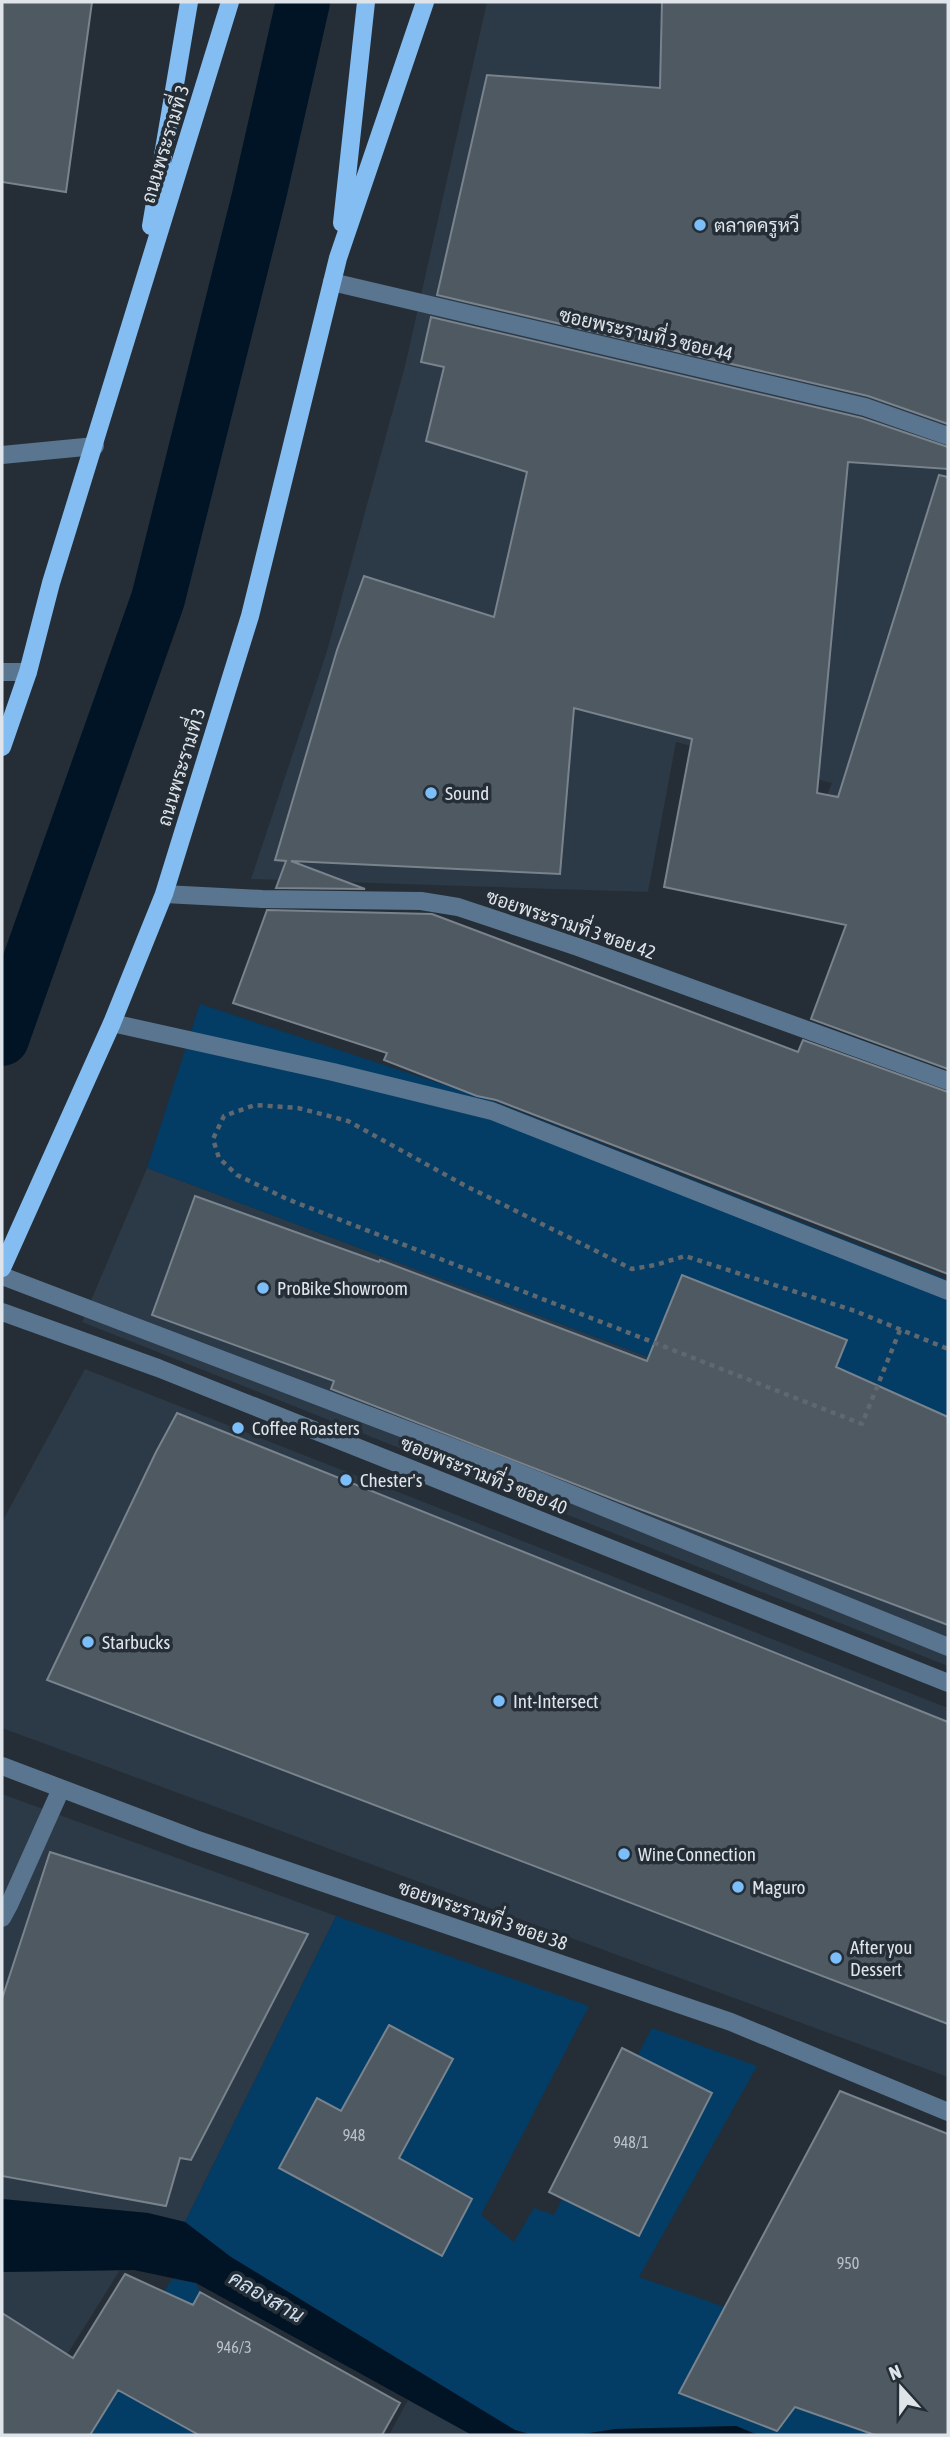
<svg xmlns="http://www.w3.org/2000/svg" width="950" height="2437" font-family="'Asap Condensed',Sarabun,sans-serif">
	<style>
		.built { fill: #2c3946 }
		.green { fill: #033c65 }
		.water { fill: #011426 }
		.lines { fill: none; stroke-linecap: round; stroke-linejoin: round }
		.canal { stroke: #011426; stroke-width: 54 }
		.building { fill: #4f5962; stroke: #79838d; stroke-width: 2 }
		.path { stroke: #60686f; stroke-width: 4.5; stroke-dasharray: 5 5; stroke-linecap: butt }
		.minor { stroke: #59758f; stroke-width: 18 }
		.major { stroke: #83bdf2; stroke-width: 18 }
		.poi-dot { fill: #7cbef9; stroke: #252e36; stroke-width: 2.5 }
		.labels { text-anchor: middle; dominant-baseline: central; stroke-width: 7; stroke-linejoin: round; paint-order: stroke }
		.number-label { font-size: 16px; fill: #bac1c7 }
		.street-label { font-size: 19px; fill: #dee4e9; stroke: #252e36 }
		.poi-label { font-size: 19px; fill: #dee4e9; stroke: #252e36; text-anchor: start }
		.water-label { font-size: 21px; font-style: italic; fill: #cedff0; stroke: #252e36 }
	</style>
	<rect width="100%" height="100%" fill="#252e36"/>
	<!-- built -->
	<path class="built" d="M487 2H948V904L803 851 832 783 676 742 648 892 251 879 327 651 405 366Z
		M147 1168 948 1470V1666L82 1322Z
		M85 1369 948 1708V2077L2 1728V1522Z
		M2 1794 336 1916 185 2222 148 2213 2 2199Z
		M120 2270 17 2435H2V2272Z
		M408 2400 472 2435H389Z"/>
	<!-- green -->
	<path class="green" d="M200 1004 493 1101 948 1280V1470L147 1168Z
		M336 1916 589 2006 481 2215 514 2242 534 2208 554 2215 652 2028 757 2066 639 2277 948 2385V2435H759L736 2426 615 2429 577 2435H533L515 2430 231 2257 185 2222Z
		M172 2279 196 2283 263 2429 258 2435H79Z"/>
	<!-- water -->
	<path class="water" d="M2 2199 148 2213 185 2222 231 2257 515 2430 533 2435H472L196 2283 134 2270 2 2272Z
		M736 2426 758 2435H577L615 2429Z"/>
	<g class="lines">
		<!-- canal -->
		<path class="canal" d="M2 1039 158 599 259 196 303 2"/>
	</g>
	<!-- building -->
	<path class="building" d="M2 2H92L66 192 2 182Z
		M662 2H948V424L868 396 437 295 487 75 660 88Z
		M431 317 862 418 948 447V469L848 462 817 793 838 797 939 475 948 477V1069L811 1019 846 925 664 887 692 739 574 708 560 874 291 861 365 889 276 888 286 861 275 860 337 650 364 576 494 617 527 472 426 441 444 367 421 362Z
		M267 910 432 914 798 1052 803 1040 948 1092V1274L496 1100 477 1096 384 1060 387 1053 233 1003Z
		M195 1196 379 1262 380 1260 647 1361 682 1275 847 1340 836 1367 948 1417V1625L621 1502 331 1389 334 1381 152 1315Z
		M177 1413 948 1722V2024L47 1680 156 1452Z
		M50 1852 308 1934 191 2160 180 2158 166 2206 2 2176V1999Z
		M389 2025 453 2059 399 2158 472 2199 442 2256 279 2168 317 2098 341 2111Z
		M622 2048 712 2093 639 2236 549 2192Z
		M840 2091 948 2134V2435H875L795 2407 777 2431 679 2393Z
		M125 2274 193 2305 200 2292 400 2403 382 2435H199L118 2390 90 2435H2V2313L73 2358Z"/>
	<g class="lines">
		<!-- path -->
		<path class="path" d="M900 1330 862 1424 287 1199 237 1175 219 1158 213 1139 224 1116 255 1105 298 1108 348 1121 464 1185 632 1269 655 1265 685 1256 855 1311 948 1349"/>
		<!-- minor -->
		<path class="minor" d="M332 282 865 407 948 436
			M2 455 95 446
			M2 672H28
			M164 894 262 899 421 901 458 907 578 947 948 1081
			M112 1023 333 1072 492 1111 948 1291
			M2 1276 512 1470 948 1647
			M2 1312 158 1368 948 1683
			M2 1766 195 1839 731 2022 948 2112
			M2 1918 9 1905 61 1789"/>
		<!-- major -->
		<path class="major" d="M342 223 366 2
			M151 226 189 2
			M2 747 28 672 51 583 230 2
			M2 1268 112 1023 164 894 250 616 338 258 425 2"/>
	</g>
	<!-- markers -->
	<g class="poi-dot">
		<circle cx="700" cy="225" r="7"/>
		<circle cx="431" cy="793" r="7"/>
		<circle cx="263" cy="1288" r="7"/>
		<circle cx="238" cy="1428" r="7"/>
		<circle cx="346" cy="1480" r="7"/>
		<circle cx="88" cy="1642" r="7"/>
		<circle cx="499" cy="1701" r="7"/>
		<circle cx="624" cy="1854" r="7"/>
		<circle cx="738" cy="1887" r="7"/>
		<circle cx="836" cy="1958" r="7"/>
	</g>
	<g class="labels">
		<!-- number labels -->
		<g class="number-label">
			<text x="354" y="2135">948</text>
			<text x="631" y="2142">948/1</text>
			<text x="848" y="2263">950</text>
			<text x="234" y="2347">946/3</text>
		</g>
		<!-- street labels -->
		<g class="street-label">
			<text transform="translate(165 144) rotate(-73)">ถนนพระรามที่ 3</text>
			<text transform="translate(646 334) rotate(13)">ซอยพระรามที่ 3 ซอย 44</text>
			<text transform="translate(181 767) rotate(-73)">ถนนพระรามที่ 3</text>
			<text transform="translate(571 924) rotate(19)">ซอยพระรามที่ 3 ซอย 42</text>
			<text transform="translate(484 1475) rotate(22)">ซอยพระรามที่ 3 ซอย 40</text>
			<text transform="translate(483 1915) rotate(19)">ซอยพระรามที่ 3 ซอย 38</text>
		</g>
		<!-- poi labels -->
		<g class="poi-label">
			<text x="714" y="225">ตลาดครูหวี</text>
			<text x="445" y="793">Sound</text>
			<text x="277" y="1288">ProBike Showroom</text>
			<text x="252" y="1428">Coffee Roasters</text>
			<text x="360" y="1480">Chester's</text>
			<text x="102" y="1642">Starbucks</text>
			<text x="513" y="1701">Int-Intersect</text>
			<text x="638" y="1854">Wine Connection</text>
			<text x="752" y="1887">Maguro</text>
			<text x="850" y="1947">After you<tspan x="850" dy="22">Dessert</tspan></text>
		</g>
		<!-- water labels -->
		<g class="water-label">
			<text transform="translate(267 2296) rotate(30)">คลองสาน</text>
		</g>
	</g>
	<!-- border -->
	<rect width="950" height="2437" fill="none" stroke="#dee4e9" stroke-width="7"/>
	<!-- north arrow -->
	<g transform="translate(901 2388) rotate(339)" stroke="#252e36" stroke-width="5" paint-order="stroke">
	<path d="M0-5L12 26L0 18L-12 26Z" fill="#dee4e9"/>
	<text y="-10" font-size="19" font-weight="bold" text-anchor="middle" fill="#dee4e9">N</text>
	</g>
</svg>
